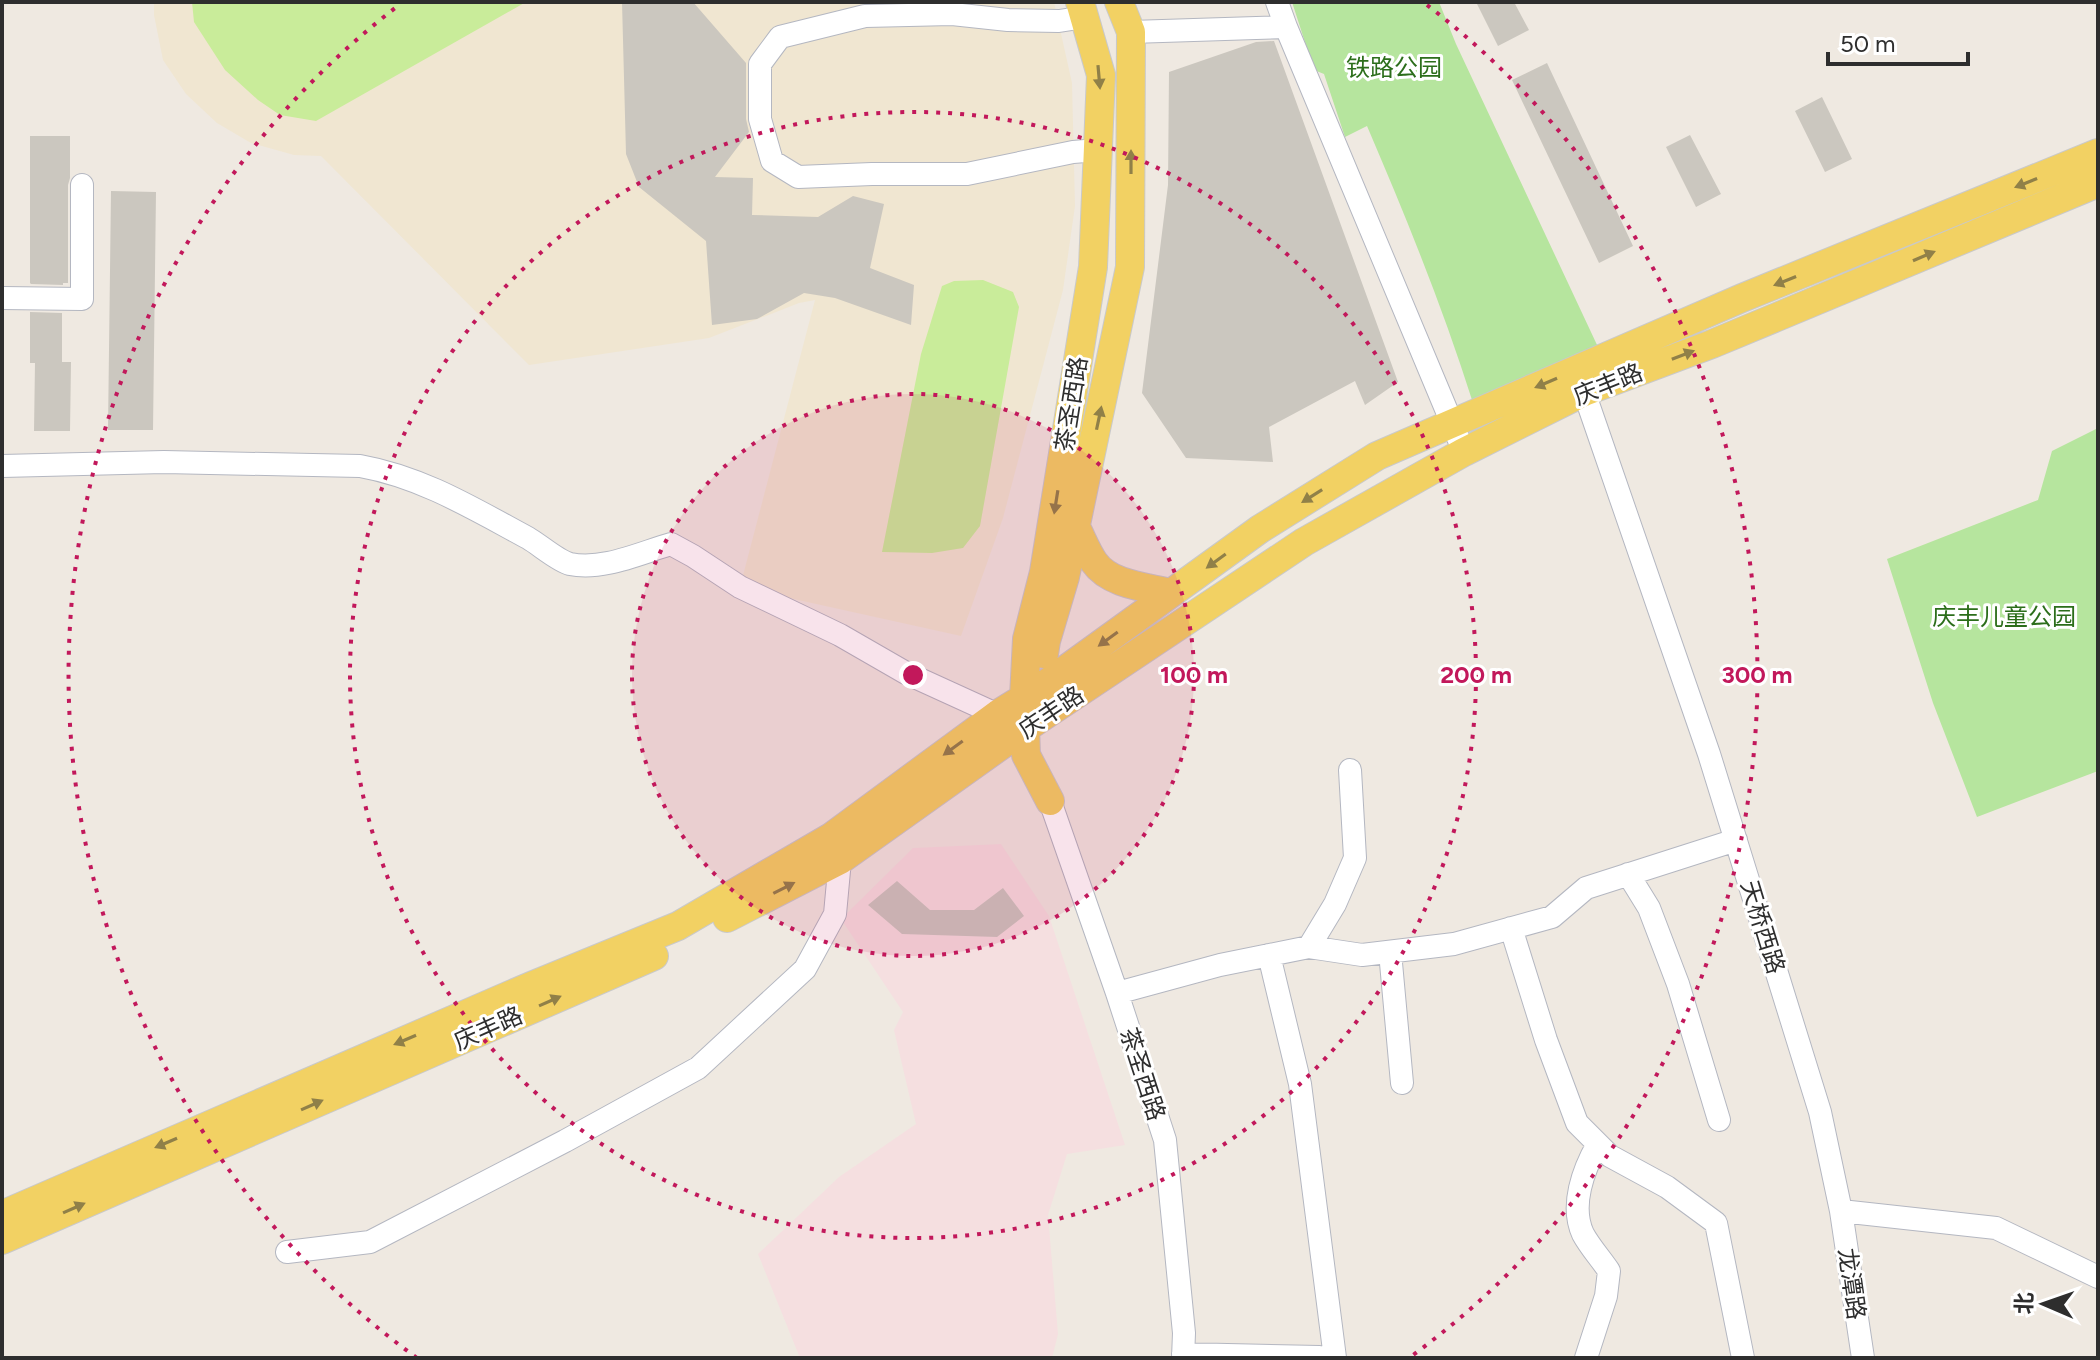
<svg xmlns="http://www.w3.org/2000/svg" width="2100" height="1360" font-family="Figtree,'Noto Sans SC',sans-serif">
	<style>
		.education { fill: #f0e6d1 }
		.medical { fill: #f5dfe0 }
		.green { fill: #b6e59e }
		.pitch { fill: #c9ec9a }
		.building { fill: #cbc7bf }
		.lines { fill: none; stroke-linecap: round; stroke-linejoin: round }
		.minor-casing { stroke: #b4b7c1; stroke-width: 24 }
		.major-casing { stroke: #c9c9c9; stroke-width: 30 }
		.minor { stroke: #fff; stroke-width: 22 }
		.major { stroke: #f2d163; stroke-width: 28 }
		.oneway { fill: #908048 }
		.ring { fill: none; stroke: #c2185b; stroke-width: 4; stroke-dasharray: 4 8 }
		.labels { text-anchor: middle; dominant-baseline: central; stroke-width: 6; stroke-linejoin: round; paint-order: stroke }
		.park-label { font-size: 24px; fill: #2c6e1b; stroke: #fff }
		.street-label { font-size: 24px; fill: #2e2e2e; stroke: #fff }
		.centre { fill: #c2185b; stroke: #fff; stroke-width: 4 }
		.ring-label { font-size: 24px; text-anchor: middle; font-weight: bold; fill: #c2185b; stroke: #fff; stroke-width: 6; stroke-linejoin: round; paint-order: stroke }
	</style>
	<rect width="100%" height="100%" fill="#efe9e1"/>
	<!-- education -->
	<path class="education" d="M154 2H1054L1072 83 1075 206 1063 290 1003 518 961 636 740 587 815 300 799 303 709 338 529 365 321 156 294 155 251 143 217 123 186 94 163 60 154 15Z"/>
	<!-- medical -->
	<path class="medical" d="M1001 844 1049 916 1125 1145 1067 1154 1048 1215 1058 1334 1052 1358H800L758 1254 839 1177 916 1124 894 1030 903 1012 841 919 913 848Z"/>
	<!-- green -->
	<path class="green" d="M1292 2H1439L1456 44 1598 347 1473 403C1443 308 1406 217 1367 126L1345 137 1324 74 1314 70Z
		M2098 428V771L1977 817 1933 703 1887 559 2038 500 2052 451Z"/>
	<!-- pitch -->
	<path class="pitch" d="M192 2H526L316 121 280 115 258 100 225 70 194 22Z
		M983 280 1013 292 1019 307 980 526 963 548 932 553 882 552 921 354 942 286 954 281Z"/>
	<!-- building -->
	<path class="building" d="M622 2H693L746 63V119L749 132 715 177 753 178 752 215 818 217 853 196 884 204 870 268 914 285 911 325 835 298 804 293 757 319 712 325 706 241 639 187 626 154Z
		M1476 2H1514L1529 30 1498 46Z
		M1274 41 1398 382 1365 405 1355 381 1269 427 1273 462 1186 458 1142 393 1168 185 1169 72 1256 42Z
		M1547 63 1633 246 1599 263 1512 80Z
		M1822 97 1852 159 1825 172 1795 111Z
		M1690 135 1721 194 1696 207 1666 147Z
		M30 136H70V178L68 185V283H63V285L31 284 30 283Z
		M111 191 156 192 153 430H108Z
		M30 312 62 313V362H71L70 431H34L35 363H30Z
		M897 881 930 910H974L1003 888 1024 916 997 937 902 934 868 905Z"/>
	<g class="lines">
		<!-- minor casing -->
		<g class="minor-casing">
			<path id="minor" d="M1277 2 1286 27
				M1085 17 1059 21 1008 20 952 14 865 16 780 37 760 64V119L772 161 798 177 872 174H967L1073 152 1098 150
				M1131 32 1286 27 1464 452
				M2 298 82 299V185
				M1584 392 1709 754 1820 1112 1841 1211 1996 1228 2098 1277
				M2 466 164 462 360 466C422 477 474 509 528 538 540 545 558 561 570 564 602 571 640 553 671 544L693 556 740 587 840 635 906 673 1009 720
				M1050 801 1117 993 1165 1140 1184 1333 1183 1358
				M1628 874 1649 908 1678 984 1719 1120
				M1511 928 1546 1040 1577 1123 1610 1156 1667 1187 1716 1223 1743 1358
				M1309 947 1335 904 1355 858 1350 770
				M1390 952 1402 1083
				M1269 955 1300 1084 1335 1358
				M1117 993 1220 965 1309 947 1362 955 1454 944 1552 917 1586 888 1736 840
				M1841 1211 1863 1358
				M287 1252 370 1242 565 1141 698 1068 805 969 835 914 840 860
				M1183 1354 1319 1357
				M1586 1358 1606 1296 1609 1271C1601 1259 1590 1247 1583 1234 1570 1206 1583 1170 1598 1144"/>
		</g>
		<!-- major casing -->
		<g class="major-casing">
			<path id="major" d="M1076 527C1082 539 1087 552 1094 562 1110 585 1146 587 1171 593
				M1044 654 1046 641 1065 577 1130 267 1131 32 1119 2
				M1050 801 1026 755 1024 697 1027 639 1044 572 1093 267 1101 75 1080 2
				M727 918 840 860 1024 729 1304 542 1464 452 1584 392 1712 344 2098 183
				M2 1215 531 986 678 926 831 837 998 714 1040 688 1260 529 1377 456 1742 298 2098 153
				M2 1240 654 956"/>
		</g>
		<!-- minor -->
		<use href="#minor" class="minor"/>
		<!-- major -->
		<use href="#major" class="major"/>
	</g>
	<!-- one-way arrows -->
	<defs><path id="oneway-solid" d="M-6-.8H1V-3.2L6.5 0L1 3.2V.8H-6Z" transform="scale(2)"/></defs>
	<g class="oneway">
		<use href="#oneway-solid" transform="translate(1099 77) rotate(85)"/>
		<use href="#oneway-solid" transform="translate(1131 162) rotate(-90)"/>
		<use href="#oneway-solid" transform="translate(2026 183) rotate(158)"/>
		<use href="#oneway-solid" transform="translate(1924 256) rotate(-23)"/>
		<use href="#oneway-solid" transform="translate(1785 281) rotate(158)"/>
		<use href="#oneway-solid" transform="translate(1683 355) rotate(-21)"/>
		<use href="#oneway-solid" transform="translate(1546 383) rotate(157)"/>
		<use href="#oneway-solid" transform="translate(1099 418) rotate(-78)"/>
		<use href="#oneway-solid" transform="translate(1312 496) rotate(148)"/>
		<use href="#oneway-solid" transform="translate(1056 502) rotate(99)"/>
		<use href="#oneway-solid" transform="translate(1216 561) rotate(144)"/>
		<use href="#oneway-solid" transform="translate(1108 639) rotate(144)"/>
		<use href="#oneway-solid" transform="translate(953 748) rotate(144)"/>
		<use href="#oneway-solid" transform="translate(784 888) rotate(-27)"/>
		<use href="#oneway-solid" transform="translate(550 1001) rotate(-24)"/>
		<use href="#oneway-solid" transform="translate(405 1040) rotate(157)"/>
		<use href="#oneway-solid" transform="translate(312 1105) rotate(-24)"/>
		<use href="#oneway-solid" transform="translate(166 1143) rotate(157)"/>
		<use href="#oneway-solid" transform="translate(74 1208) rotate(-24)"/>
	</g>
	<!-- distance rings -->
	<circle cx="913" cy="675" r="281" fill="#c2185b" fill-opacity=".12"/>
	<g class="ring">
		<circle cx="913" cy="675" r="281"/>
		<circle cx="913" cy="675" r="563"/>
		<path d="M417 1358A844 844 0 0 1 399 5M1427 5A844 844 0 0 1 1409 1358"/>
	</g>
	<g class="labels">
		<!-- park labels -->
		<g class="park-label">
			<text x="1394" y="67">铁路公园</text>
			<text x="2004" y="616">庆丰儿童公园</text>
		</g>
		<!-- street labels -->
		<g class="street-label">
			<text transform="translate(1608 384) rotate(-22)">庆丰路</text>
			<text transform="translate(1071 404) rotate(-81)">茶圣西路</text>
			<text transform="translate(1051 712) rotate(-34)">庆丰路</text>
			<text transform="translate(1763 927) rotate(73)">天桥西路</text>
			<text transform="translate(488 1028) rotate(-24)">庆丰路</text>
			<text transform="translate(1143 1074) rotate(72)">茶圣西路</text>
			<text transform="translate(1852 1284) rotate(82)">龙潭路</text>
		</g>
	</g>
	<circle cx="913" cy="675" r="12" class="centre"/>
	<g class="ring-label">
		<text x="1194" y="683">100 m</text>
		<text x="1476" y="683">200 m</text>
		<text x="1757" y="683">300 m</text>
	</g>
	<!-- border -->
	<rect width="2100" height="1360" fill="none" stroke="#2e2e2e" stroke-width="8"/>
	<!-- north arrow -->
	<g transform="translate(2044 1304) rotate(272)" stroke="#ffffff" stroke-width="6" paint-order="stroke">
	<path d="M0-6L14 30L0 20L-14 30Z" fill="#2e2e2e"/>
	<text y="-12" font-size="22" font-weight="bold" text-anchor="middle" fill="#2e2e2e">北</text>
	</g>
	<!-- scale -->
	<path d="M1828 52v12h140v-12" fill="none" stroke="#2e2e2e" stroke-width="4"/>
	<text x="1840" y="52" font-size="24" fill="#2e2e2e" stroke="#ffffff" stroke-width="6" paint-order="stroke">50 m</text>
</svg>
